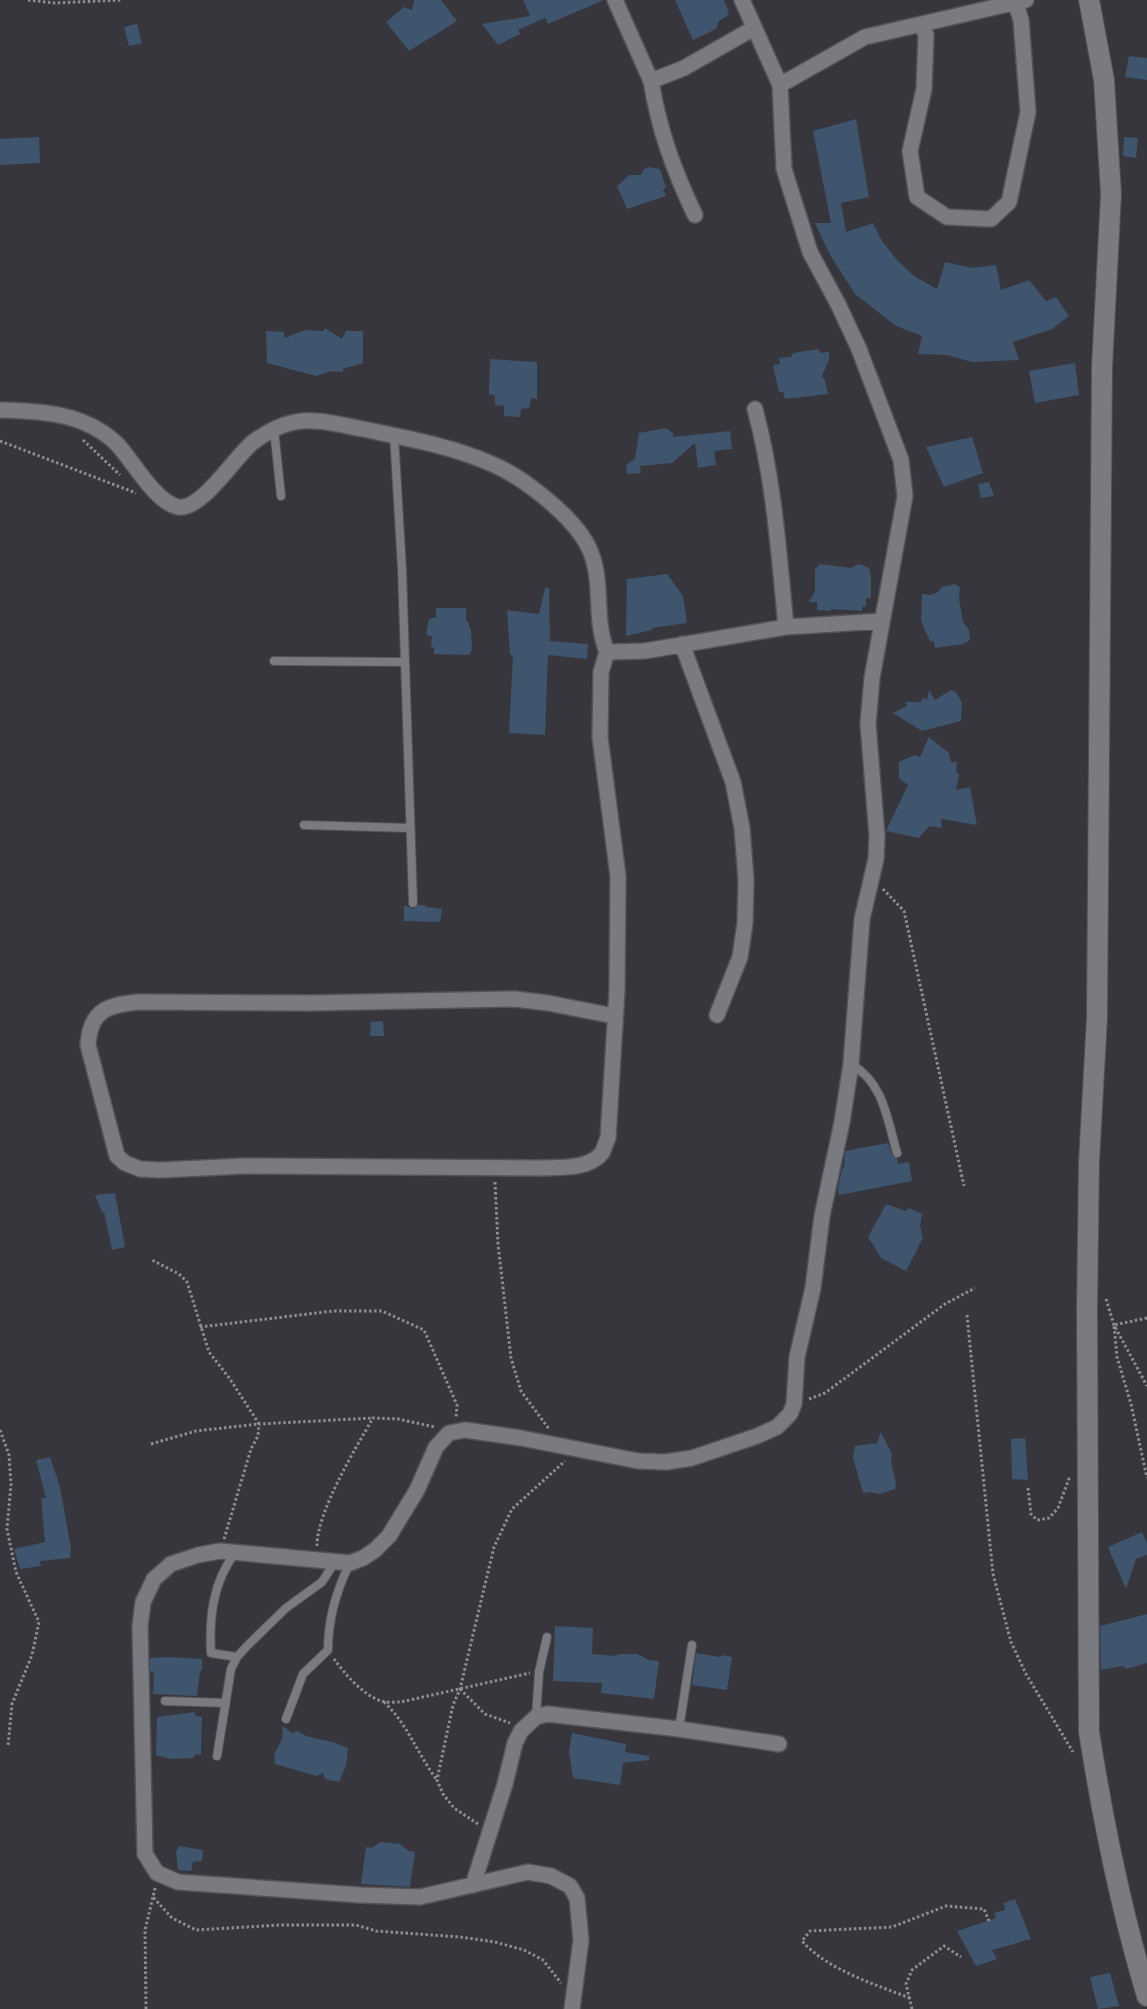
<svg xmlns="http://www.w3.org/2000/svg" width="1147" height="2009" font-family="'Source Sans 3',sans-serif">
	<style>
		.building { fill: #3f546d }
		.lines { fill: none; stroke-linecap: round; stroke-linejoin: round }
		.lane-casing { stroke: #525257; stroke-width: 10 }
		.street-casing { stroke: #525257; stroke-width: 18 }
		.secondary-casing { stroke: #525257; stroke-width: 22 }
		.path { stroke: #8d8d93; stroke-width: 3; stroke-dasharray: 2.5 2.5; stroke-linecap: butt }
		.lane { stroke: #7a7a81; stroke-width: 8 }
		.street { stroke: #7a7a81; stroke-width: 15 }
		.secondary { stroke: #7a7a81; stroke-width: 20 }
	</style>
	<rect width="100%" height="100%" fill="#36363c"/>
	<!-- building -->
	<path class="building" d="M414 0H441L457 21 409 51 386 22 404 7 412 10Z
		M523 0H604L548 24 545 18 518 30 520 34 498 45 482 24 530 16Z
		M675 0H724L729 12 727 16 719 21 716 29 693 40Z
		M137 24 142 43 129 46 124 27Z
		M1129 56 1147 58V80L1125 77Z
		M856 119 869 197 841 203 846 232 873 223 882 241 897 260 914 276 937 289 945 262 972 268 996 265 1001 290 1029 280 1046 301 1056 297 1069 316 1052 329 1013 342 1019 360 972 362 947 355 918 354 922 336 896 326 855 294 830 255 815 223H831L813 131Z
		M39 137 40 163 0 165V139Z
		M1124 137 1138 138 1136 158 1123 156Z
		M648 167 660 169 666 187 663 190 666 196 627 209 617 186 629 175H641L643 170Z
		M325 328 342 339 346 331H363V363L343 369V372L332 371 316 376 267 363 266 331 284 332 285 338 305 330 323 331Z
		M819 349 820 353 829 352V360L821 378 824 377 828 394 785 399 783 392H779L773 365 780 364 779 358 791 357 793 353Z
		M490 359 537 362V399L531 398 529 408 521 409 520 417 504 416V406L495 405V396L489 394Z
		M1075 363 1079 395 1035 403 1029 371Z
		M666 428 673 433V437L730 431 732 449 714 451 716 465 698 468 695 443 672 463 640 466 641 473 627 474 626 465 635 459 639 433Z
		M972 437 983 473 944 487 926 447Z
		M989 482 994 496 981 498 978 484Z
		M820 564 851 568 859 564 869 568 871 576V598H866V607H862V611L831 609V611L817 610V602H809L815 591V569Z
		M667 574 683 596 687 623 652 628V630L626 636 627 579Z
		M955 584 960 588 959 599 963 622 969 630 970 640 963 644 935 648 934 641H930L921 621 922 594 931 595 938 592 942 587Z
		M545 588H549L550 641 588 644 587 659 548 655 545 735 509 733 513 655H510L507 610 539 614Z
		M436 608H466V621L468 622 471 631 472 649 469 655 434 654V647L431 648 432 636 426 635 428 623 429 619 436 617Z
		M929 690 935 700 951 690 956 692 962 703 961 721 922 731 893 713 907 706 905 702H921L923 697 927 700Z
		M929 737 949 753 951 762H957L956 772 959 774 956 790 970 787 977 825 941 819 942 828 929 826 919 838 886 831 908 785 899 779V762L915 755 920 757Z
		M404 905 413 909 418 905H425L426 907 442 909 440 922 404 921Z
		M383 1021 384 1036H370L371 1022Z
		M888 1143 892 1155 897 1158 898 1164 909 1162 912 1181 839 1195 838 1188 842 1169 844 1168 845 1151Z
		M115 1193 125 1247 112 1250 104 1212H102L95 1195Z
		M886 1204 906 1211 909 1208 922 1214 920 1226 923 1238 906 1271 881 1258 868 1237Z
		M881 1432 892 1454 891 1462 896 1483 895 1489 880 1494 870 1492 863 1493 853 1458 855 1446 877 1443Z
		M1025 1438 1028 1480 1012 1479 1011 1439Z
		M50 1457 60 1487 71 1548 70 1558 40 1561 41 1566 20 1569 14 1549 45 1542 41 1498H46L36 1460Z
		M1142 1532 1147 1543V1555L1136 1559 1126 1589 1108 1547Z
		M1147 1614V1663L1126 1669 1123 1666 1101 1670 1100 1626Z
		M555 1626 593 1628 592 1654 615 1656 619 1654H637L649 1660 659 1661 654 1699 601 1693 602 1683 553 1681Z
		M696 1653 720 1657 722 1655 732 1657 727 1690 692 1685Z
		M168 1657 202 1659V1669L200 1672 197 1696 153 1694 154 1673 150 1671V1658Z
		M195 1712V1716L202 1717 201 1754 195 1755 193 1758 171 1759 156 1755 157 1717Z
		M283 1726 292 1733 297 1731 306 1736 336 1743 348 1748 346 1766 339 1782 325 1779 323 1773 316 1776 275 1764 274 1755 282 1739Z
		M572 1733 626 1744 625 1752 649 1756V1760L623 1763 620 1785 573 1778 569 1751Z
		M380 1842 400 1844 409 1851 415 1852 410 1887 361 1884 366 1847 372 1848Z
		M179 1846 203 1850 202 1861 193 1862 191 1871 178 1870 176 1852Z
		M1015 1899 1031 1939 992 1950 997 1959 976 1966 957 1931 996 1918 994 1913 1005 1910 1004 1903Z
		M1110 1973 1119 2006 1098 2009 1090 1977Z"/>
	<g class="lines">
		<!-- lane casing -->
		<g class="lane-casing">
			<path id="lane" d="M274 429 281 496
				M394 435 402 569 413 903
				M274 661 404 662
				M304 825 410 828
				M851 1064C884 1083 887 1119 897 1153
				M235 1553C213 1582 209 1617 211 1653L237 1657
				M165 1701 226 1703
				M536 1717 539 1672 547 1637
				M286 1719 303 1674 328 1650C328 1619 336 1591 350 1563
				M679 1729 692 1645
				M217 1756 231 1669 237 1657 247 1646 286 1608 322 1582 335 1562"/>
		</g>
		<!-- street casing -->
		<g class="street-casing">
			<path id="street" d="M615 0 651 81
				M922 26 926 35 924 89 910 151 917 197 947 217 991 219 1009 202 1028 112 1021 20 1016 4
				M780 85 865 37 1026 0
				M695 215C674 171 659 130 651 81L684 68 754 28
				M755 409C774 480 779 554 786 627
				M0 410C42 411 85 413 117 444 133 461 155 502 178 507 201 511 235 457 252 443 265 433 279 425 295 422 318 418 341 425 363 429 406 438 451 446 492 464 521 476 564 510 582 536 608 573 591 613 607 652L645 651 786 627 882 621
				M682 644 733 782 742 828 746 880 745 923 740 957 717 1015
				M607 652 601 672 600 737 618 876 617 991 608 1138C606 1142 604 1149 602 1153 588 1170 559 1167 540 1168L244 1166 161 1170 140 1169 125 1163 117 1156 88 1045C90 1010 108 1005 138 1002L311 1003 515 999 548 1003 614 1016
				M473 1885 505 1784 515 1743 521 1731 536 1717 547 1714 679 1729 779 1744
				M572 2009 581 1940 577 1898 570 1886 551 1876 528 1872 420 1897 360 1895 178 1882 157 1873 145 1854 140 1626 143 1602 154 1579 171 1564 198 1555 220 1551 350 1563 363 1558 375 1550 389 1536 417 1490 436 1447 449 1433 465 1430 521 1438 638 1461 666 1462 692 1458 757 1436 777 1427 790 1414 794 1404 797 1357 813 1288 822 1216 842 1122 851 1064 862 919 876 859 877 836 868 724 872 678 905 496 901 460 859 349 838 304 810 252 784 169 780 85 742 0"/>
		</g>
		<!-- secondary casing -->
		<g class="secondary-casing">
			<path id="secondary" d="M1089 0 1104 80 1111 194 1102 367 1097 1017 1089 1162 1087 1309 1089 1732C1103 1821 1121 1910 1147 1996"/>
		</g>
		<!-- path -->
		<path class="path" d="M28 0 55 3 122 0
			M83 440 120 475
			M0 441 136 493
			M883 889 904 911 964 1186
			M495 1182 498 1244 511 1358 521 1391 549 1429
			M1106 1299 1114 1325 1147 1386
			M967 1315 993 1574 1011 1642 1026 1674 1073 1752
			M1147 1318 1114 1325 1117 1357 1131 1404 1147 1478
			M200 1327 333 1311H382L424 1330 457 1405 456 1418
			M809 1399 825 1393 945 1304 975 1288
			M0 1430 9 1455 11 1484 7 1529 16 1572 39 1622 32 1655 12 1704 8 1746
			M151 1444 196 1431 259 1424 230 1379 209 1352 187 1282 179 1274 152 1260
			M1028 1488 1031 1514 1037 1520 1049 1518 1058 1508 1070 1476
			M224 1539 251 1449 258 1436 259 1424 373 1418
			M317 1546C317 1512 355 1449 373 1418L398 1419 435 1427
			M334 1659C345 1674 363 1695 381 1701 387 1703 395 1702 401 1702L530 1673
			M460 1689 485 1714 510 1723
			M384 1702C407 1723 418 1755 437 1780
			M478 1824 454 1808 443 1794 437 1780 453 1705 460 1689 494 1547 512 1509 565 1461
			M155 1888 153 1897 172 1918 196 1930 280 1925H356L376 1931 460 1937 495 1942 524 1950 543 1960 561 1983
			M910 1998C876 1985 826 1969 802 1941L810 1931 892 1927 946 1906 984 1909 989 1921
			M146 2009 145 1930 153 1897
			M912 2009 906 1984 912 1970 944 1946 961 1957"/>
		<!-- lane -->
		<use href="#lane" class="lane"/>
		<!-- street -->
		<use href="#street" class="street"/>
		<!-- secondary -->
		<use href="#secondary" class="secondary"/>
	</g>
</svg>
